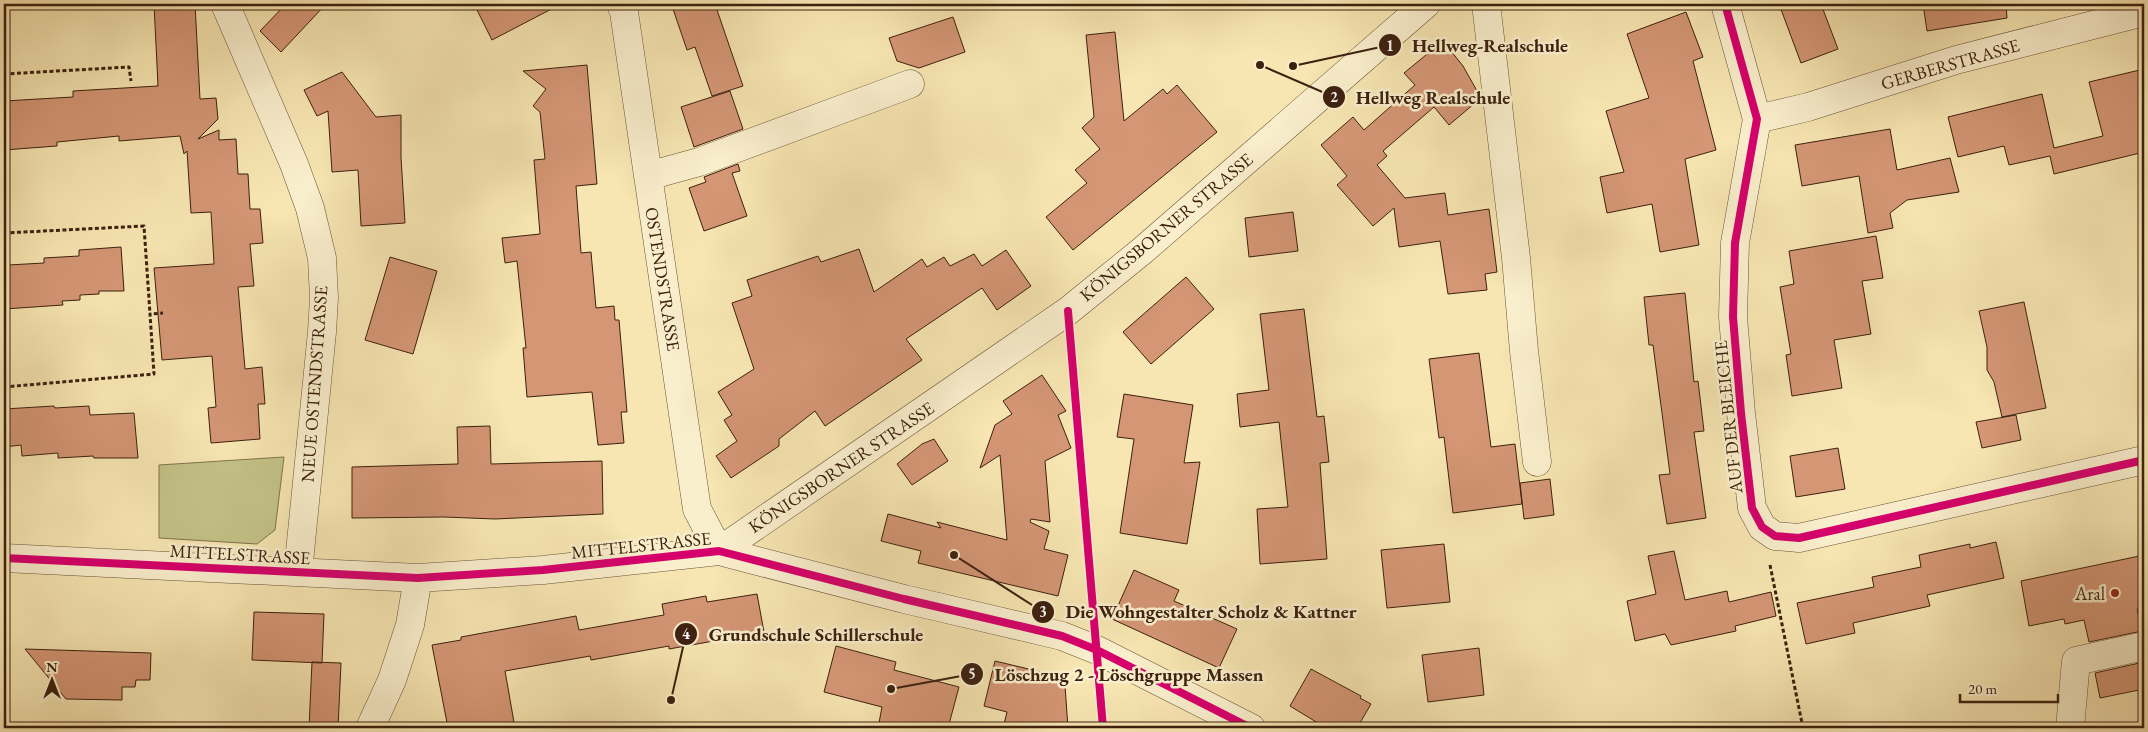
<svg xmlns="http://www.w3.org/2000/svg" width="2148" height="732" font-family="'EB Garamond',serif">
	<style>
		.green { fill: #c3c388; stroke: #80724c }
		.building { fill: #d49675; stroke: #3c200f }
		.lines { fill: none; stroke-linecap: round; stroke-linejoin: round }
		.minor-casing { stroke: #6b5238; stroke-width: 29 }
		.path { stroke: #3c200f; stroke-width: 3; stroke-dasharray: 4 2.5; stroke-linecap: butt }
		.minor { stroke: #faefcd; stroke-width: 28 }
		.cycleway-casing { stroke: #faefcd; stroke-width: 11 }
		.cycleway { stroke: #d6006c; stroke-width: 8 }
		.poi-dot { fill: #8f2418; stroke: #faefcd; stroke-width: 2 }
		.labels { text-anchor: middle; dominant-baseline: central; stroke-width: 5; stroke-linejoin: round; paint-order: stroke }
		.street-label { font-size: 18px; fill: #3c200f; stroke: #faefcd }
		.poi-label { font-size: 18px; fill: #3c200f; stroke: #faefcd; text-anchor: end }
		.leader { fill: none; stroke: #3c200f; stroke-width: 2 }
		.callout-dot { fill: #3c200f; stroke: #faefcd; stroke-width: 2 }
		.mark-label { font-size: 15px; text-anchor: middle; font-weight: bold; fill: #fff }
		.callout-label { font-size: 19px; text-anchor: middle; font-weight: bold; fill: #3c200f; stroke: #faefcd; stroke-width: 5; stroke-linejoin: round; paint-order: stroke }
	</style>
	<rect width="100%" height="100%" fill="#f7e6b2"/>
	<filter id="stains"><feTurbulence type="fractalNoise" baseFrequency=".004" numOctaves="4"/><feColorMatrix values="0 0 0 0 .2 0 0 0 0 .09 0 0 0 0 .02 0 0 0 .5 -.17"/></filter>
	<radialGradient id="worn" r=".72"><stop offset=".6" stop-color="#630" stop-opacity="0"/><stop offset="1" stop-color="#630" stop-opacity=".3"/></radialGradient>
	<!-- green -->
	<path class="green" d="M284 457 275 530 257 544 159 538V465Z"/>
	<!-- building -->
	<path class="building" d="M154 4H195L200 99 216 98 218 119 198 139 219 130V140L236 139 238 174H248L250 209H260L263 243 250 244 254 286 238 287 245 369 262 367 265 404H258L260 439 211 443 208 408 216 407 212 356 162 360 154 268 214 264 211 212 191 213 187 151 184 154 180 136 119 141V136L57 142V146L4 150V101L73 97V91L158 86Z
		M286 4H326L281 52 260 31Z
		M474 4H561L492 40Z
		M689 4H715L743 86 712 96 695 47 687 50 673 9Z
		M1779 4H1821L1838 49 1801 63Z
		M1923 4H2006L2007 18 1927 31Z
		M1686 12 1703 57 1693 61 1716 150 1685 159 1699 245 1660 252 1652 204 1607 213 1600 177 1624 172 1606 111 1649 98 1627 34Z
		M953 17 965 52 919 68 897 61 889 38Z
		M1115 32 1124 121 1163 89 1167 94 1177 85 1217 132 1073 250 1046 217 1087 183 1075 170 1100 149 1082 128 1094 117 1086 35Z
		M1443 41 1463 66 1481 98 1449 125 1434 107 1383 151 1387 156 1377 165 1405 198 1445 193 1448 215 1489 209 1497 272 1485 274 1487 290 1448 294 1440 241 1399 247 1394 208 1373 226 1337 185 1347 176 1321 145 1353 117 1364 130 1415 85 1404 73Z
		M587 65 597 184 576 186 581 253 591 252 596 308 614 306 615 320H619L627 412H621L624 443 598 445 592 392 527 397 523 348H526L517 261 505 263 502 238 540 234 534 160 545 159 540 112 533 106 546 89 523 71Z
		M2144 69V152L2054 174 2050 156 2009 165 2004 146 1958 157 1948 117 2042 94 2054 148 2103 136 2089 82Z
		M342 72 376 117 401 115V157L405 223 361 226 358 170 332 172 328 111 317 116 304 90Z
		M730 91 743 129 694 147 681 107Z
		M1890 129 1897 170 1950 158 1959 192 1907 200 1890 213 1893 228 1868 233 1859 176 1802 186 1795 145Z
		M738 164 740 171 732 173 747 216 704 231 689 188 706 182 704 177Z
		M1293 212 1298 251 1249 257 1245 218Z
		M1876 236 1883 278 1862 281 1871 334 1834 340 1842 388 1792 396 1786 355 1791 354 1780 287 1794 284 1789 251Z
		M121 247 124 291H99V294L80 295V300L62 301 63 305 4 309V271H8V265L44 263V258L79 256V250Z
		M859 249 874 292 922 259 927 267 944 257 950 266 974 254 982 266 1006 250 1031 286 997 310 982 288 906 339 922 360 825 426 815 411 779 439V446L731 478 716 456 737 441 724 420 732 415 718 392 754 369 732 303 752 296 747 280 818 256 821 262Z
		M390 257 437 271 413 354 365 340Z
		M1186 277 1214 309 1151 364 1123 332Z
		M1685 293 1694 382 1698 381 1704 431 1694 432 1706 518 1667 524 1659 475 1670 474 1653 345H1649L1644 297Z
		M2024 302 2046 408 2002 417 1994 382 1987 370V347L1979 311Z
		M1304 309 1317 417 1324 416 1329 462 1320 463 1327 559 1260 564 1257 509 1288 507 1279 422 1240 427 1237 394 1269 390 1260 314Z
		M1479 353 1491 447 1515 444 1522 504 1453 513 1444 437 1439 438 1429 359Z
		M1042 375 1066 411 1058 415 1071 448 1045 461 1050 522 1031 519 1030 522 1049 531 1044 549 1068 555 1058 596 918 563 921 551 881 541 888 514 941 528 937 522 1007 540 1000 455 980 468 995 425 1012 414 1003 401Z
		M1124 394 1193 405 1184 463 1200 462 1187 544 1120 533 1134 439 1117 437Z
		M54 406 55 408 89 406 90 415 134 413 138 458H94L93 456 58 458V453L22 456 21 445 4 447V409Z
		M2016 415 2021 440 1982 448 1976 422Z
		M490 426 491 464 602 461 603 514 495 519 444 517 352 518V467L458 464 457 427Z
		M934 439 948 461 912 485 897 464 922 444Z
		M1838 448 1845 489 1796 497 1790 456Z
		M1550 479 1554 515 1524 519 1520 483Z
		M1996 542 2004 578 1927 595 1930 606 1853 623 1855 633 1806 644 1797 603 1874 587 1872 577 1921 567 1919 555 1970 544V548Z
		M1444 544 1450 602 1387 608 1381 550Z
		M1674 551 1685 600 1727 591 1729 602 1771 592 1776 616 1735 626 1736 631 1671 645 1665 634 1635 641 1627 601 1656 594 1648 556Z
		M2144 555V608L2137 609 2142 631 2089 642 2084 620 2065 624 2064 619 2029 626 2021 581Z
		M1134 570 1179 590 1174 601 1237 629 1219 668 1112 619Z
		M757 594 764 632 669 649V646L591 660 590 656 505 671 515 728H448L432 645 461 640V637L576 616 579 630 664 615 662 604 706 596 707 602Z
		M254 612 324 614 322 663 252 660Z
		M836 646 896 662 894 670 959 687 948 728H878L882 707 824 692Z
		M1479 648 1484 695 1428 702 1422 655Z
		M25 649 151 653 150 680H136L135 687H122V700L66 699Z
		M995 661 1058 676 1065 686 1068 728H1003L1007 712 984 706Z
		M312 662 341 663 338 728H309Z
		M2144 662V689L2100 698 2095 673Z
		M1311 669 1361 696 1360 698 1371 704 1357 728H1326L1290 706Z"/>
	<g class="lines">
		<!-- minor casing -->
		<g class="minor-casing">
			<path id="minor" d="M225 4 294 164 310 208 322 258 324 298 322 332 298 572
				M621 4 624 12 697 509 719 551
				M1486 4 1516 258 1524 351 1537 462
				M1725 4 1757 119 1735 243 1733 317 1741 413 1752 508 1762 527 1775 536 1799 538 2144 460
				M1757 119 1808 107 1956 60 2144 12
				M648 176 699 162 910 84
				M719 551 1068 311 1142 251 1426 4
				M4 558 418 578 543 570 719 551 904 599 1062 636 1097 650 1251 728
				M370 728 392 680 410 625 418 578
				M2070 728 2076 661 2144 646"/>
		</g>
		<!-- path -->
		<path class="path" d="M4 74 129 67 131 81
			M4 233 144 226 150 314
			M4 387 154 374 150 314 163 313
			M1770 565 1803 728"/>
		<!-- minor -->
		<use href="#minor" class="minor"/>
		<!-- cycleway casing -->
		<g class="cycleway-casing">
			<path id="cycleway" d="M1725 4 1757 119 1735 243 1733 317 1741 413 1752 508 1762 527 1775 536 1799 538 2144 460
				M1068 311 1103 728
				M4 558 418 578 543 570 719 551 904 599 1062 636 1097 650 1251 728"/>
		</g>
		<!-- cycleway -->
		<use href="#cycleway" class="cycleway"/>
	</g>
	<!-- markers -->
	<circle class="poi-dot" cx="2115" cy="593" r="5"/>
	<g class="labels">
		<!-- street labels -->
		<g class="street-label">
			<text transform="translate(1950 64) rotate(-16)">GERBERSTRASSE</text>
			<text transform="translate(1166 227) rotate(-40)">KÖNIGSBORNER STRASSE</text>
			<text transform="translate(663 279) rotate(81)">OSTENDSTRASSE</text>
			<text transform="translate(314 384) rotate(-86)">NEUE OSTENDSTRASSE</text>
			<text transform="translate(1728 417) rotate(-96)">AUF DER BLEICHE</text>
			<text transform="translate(841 467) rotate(-34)">KÖNIGSBORNER STRASSE</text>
			<text transform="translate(641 545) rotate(-6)">MITTELSTRASSE</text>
			<text transform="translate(240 554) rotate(3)">MITTELSTRASSE</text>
		</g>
		<!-- poi labels -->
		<g class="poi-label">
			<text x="2105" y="593">Aral</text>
		</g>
	</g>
	<!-- callouts -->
	<path class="leader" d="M1293 66L1390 45M1260 65L1334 97M954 555L1043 612M671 700L686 634M891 689L972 674"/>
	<g class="callout-dot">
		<circle cx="1293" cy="66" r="5"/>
		<circle cx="1260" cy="65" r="5"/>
		<circle cx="954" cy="555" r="5"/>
		<circle cx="671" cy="700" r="5"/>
		<circle cx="891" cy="689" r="5"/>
		<circle cx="1390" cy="45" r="12"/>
		<circle cx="1334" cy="97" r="12"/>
		<circle cx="1043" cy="612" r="12"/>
		<circle cx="686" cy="634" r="12"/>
		<circle cx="972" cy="674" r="12"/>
	</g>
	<g class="mark-label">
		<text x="1390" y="51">1</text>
		<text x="1334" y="102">2</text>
		<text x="1043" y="617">3</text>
		<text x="686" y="639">4</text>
		<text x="972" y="679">5</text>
	</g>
	<g class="callout-label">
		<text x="1490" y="52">Hellweg-Realschule</text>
		<text x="1433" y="104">Hellweg Realschule</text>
		<text x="1211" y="618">Die Wohngestalter Scholz &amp; Kattner</text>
		<text x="816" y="641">Grundschule Schillerschule</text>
		<text x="1129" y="681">Löschzug 2 - Löschgruppe Massen</text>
	</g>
	<!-- margin -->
	<rect width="2148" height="732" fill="none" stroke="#f7e6b2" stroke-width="20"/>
	<rect x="5" y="5" width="2138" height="722" fill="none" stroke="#3c200f" stroke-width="2.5"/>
	<rect x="10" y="10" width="2128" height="712" fill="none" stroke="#3c200f"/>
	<!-- north arrow -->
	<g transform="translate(52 680)" stroke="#faefcd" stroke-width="4" paint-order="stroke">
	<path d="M0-4L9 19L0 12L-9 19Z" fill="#3c200f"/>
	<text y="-8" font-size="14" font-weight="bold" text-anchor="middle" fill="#3c200f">N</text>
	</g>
	<!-- scale -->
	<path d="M1960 694v8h98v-8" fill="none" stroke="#3c200f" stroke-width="2.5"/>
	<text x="1968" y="694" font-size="15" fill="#3c200f" stroke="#faefcd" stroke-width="4" paint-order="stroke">20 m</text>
	<rect width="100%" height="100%" filter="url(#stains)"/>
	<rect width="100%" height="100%" fill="url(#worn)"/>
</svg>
